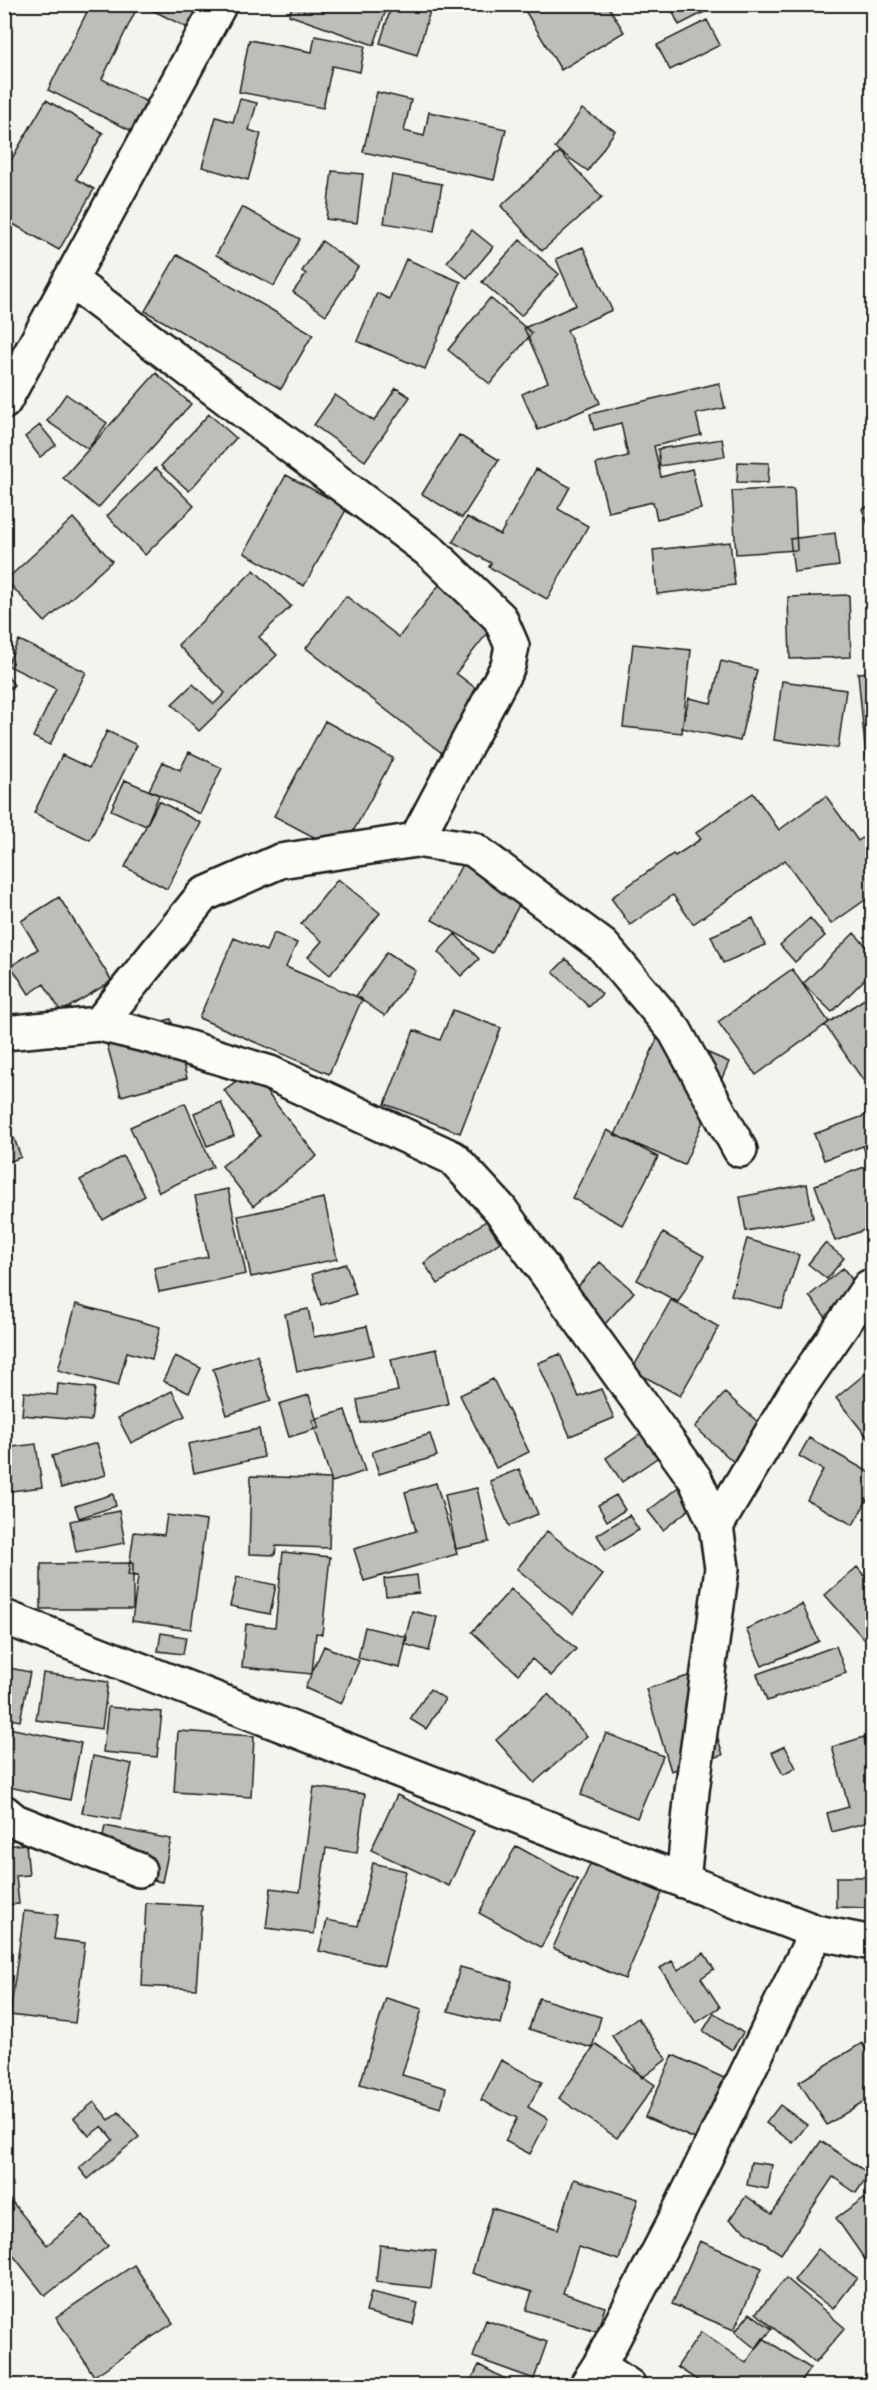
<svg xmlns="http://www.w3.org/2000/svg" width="877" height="2390" font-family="Pangolin,sans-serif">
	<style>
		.building { fill: #bebdba; stroke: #1c1c1c; stroke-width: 1.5 }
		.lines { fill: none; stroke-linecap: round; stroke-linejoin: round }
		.street-casing { stroke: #1c1c1c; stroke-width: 38 }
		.secondary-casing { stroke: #1c1c1c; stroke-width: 38 }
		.street { stroke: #fdfcf7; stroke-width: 33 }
		.secondary { stroke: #fdfcf7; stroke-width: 33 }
	</style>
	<rect width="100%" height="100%" fill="#f4f3ee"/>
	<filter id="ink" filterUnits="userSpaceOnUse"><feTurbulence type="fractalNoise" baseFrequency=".0167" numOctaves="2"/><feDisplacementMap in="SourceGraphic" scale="12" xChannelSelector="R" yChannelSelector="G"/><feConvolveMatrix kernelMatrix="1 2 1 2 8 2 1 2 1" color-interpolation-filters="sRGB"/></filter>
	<g filter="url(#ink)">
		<!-- building -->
		<path class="building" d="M91 4H139L102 79 159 108 144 137 48 90Z
			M140 4H210L200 34Z
			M293 4H388L374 45 289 15Z
			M392 4H432L417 55 380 43Z
			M521 4H607L624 32 561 70Z
			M669 4H720L679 25Z
			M707 20 720 45 670 70 657 45Z
			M315 36 365 46 360 72 332 66 323 108 239 92 249 40 312 52Z
			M377 92 411 100 404 131 424 136 429 112 506 129 494 180 363 152Z
			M240 99 257 103 249 130 261 134 248 180 202 167 216 117 233 122Z
			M46 100 103 133 76 179 94 189 59 250 4 219V172Z
			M582 109 615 131 588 171 555 148Z
			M560 152 602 197 542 251 501 206Z
			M332 171 363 174 357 223 326 219Z
			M392 175 442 184 434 231 384 223Z
			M242 207 300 239 274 286 216 255Z
			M472 230 493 247 467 278 447 262Z
			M520 240 559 274 521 316 482 282Z
			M322 241 358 267 326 315 293 292 306 274 302 271Z
			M583 247 612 310 567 330 600 403 538 430 522 394 548 382 524 328 576 305 556 259Z
			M177 255 313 334 281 389 145 311Z
			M406 259 461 282 425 369 357 341 377 293 389 299Z
			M490 298 532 333 490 384 448 350Z
			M156 373 191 404 98 508 63 478Z
			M719 383 725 408 696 414 701 435 654 446 661 477 692 469 701 509 657 519 653 502 608 512 596 464 628 456 621 423 594 430 590 414Z
			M396 388 410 397 365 461 314 425 335 395 374 421Z
			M66 394 107 423 88 449 47 421Z
			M209 414 236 438 189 491 161 466Z
			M40 425 56 445 40 457 25 437Z
			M459 435 499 460 462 518 422 494Z
			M722 439 725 456 660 466 658 449Z
			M738 462 769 463 768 483 737 482Z
			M156 468 194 506 145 555 107 516Z
			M536 469 570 487 558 509 588 526 547 599 489 567 491 563 453 542 467 517 500 535Z
			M286 475 347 508 304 586 244 553Z
			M794 488 797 550 736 554 732 491Z
			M872 505V535L862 509Z
			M73 518 112 561 45 622 6 580Z
			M835 533 839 566 794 572 790 539Z
			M730 542 735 585 657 594 653 550Z
			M254 570 291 606 259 637 277 655 199 731 172 704 193 684 214 704 225 693 178 645Z
			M450 571 504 612 456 673 495 703 451 760 306 648 346 596 399 637Z
			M849 595 851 657 790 659 788 597Z
			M19 640 86 672 50 745 33 737 56 689 7 665Z
			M633 644 691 650 682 733 623 727Z
			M721 661 757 670 740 741 682 728 689 698 711 703Z
			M4 672 14 685 4 692Z
			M872 672V757L866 758 858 673Z
			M782 681 846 690 838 748 774 740Z
			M325 721 393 758 342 852 274 816Z
			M107 731 137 745 90 840 34 813 62 755 89 768Z
			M189 752 222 768 200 814 149 790 163 762 180 770Z
			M125 780 159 795 146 826 111 810Z
			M753 793 779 830 826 796 858 841 872 831V904L868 898 831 924 785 860 693 924 673 895 630 925 611 898 673 854 675 856 701 839 696 833Z
			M159 801 201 823 167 889 125 867Z
			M465 859 526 893 492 953 432 920Z
			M338 879 380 913 330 975 308 957 322 941 301 924Z
			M59 897 112 981 61 1012 44 984 29 994 11 966 38 949 21 921Z
			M753 918 765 945 723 963 711 936Z
			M810 918 825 936 795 962 780 945Z
			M274 933 297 943 286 967 362 999 329 1074 199 1018 234 938 266 951Z
			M854 933 872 952V972L832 1012 803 984Z
			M455 934 479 959 461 976 438 952Z
			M387 952 416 971 385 1016 356 996Z
			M566 959 602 994 589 1007 553 972Z
			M792 969 829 1022 756 1075 718 1022Z
			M872 994V1074L863 1080 825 1025Z
			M453 1010 501 1028 460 1133 385 1104 414 1030 440 1040Z
			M171 1019 187 1078 121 1096 105 1037Z
			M660 1032 729 1062 684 1165 615 1135Z
			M250 1071 317 1156 253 1206 222 1166 260 1136 224 1090Z
			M221 1102 234 1136 207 1146 194 1113Z
			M185 1103 213 1167 159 1192 130 1127Z
			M872 1113V1227L835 1241 815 1185 870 1165 863 1146 824 1160 814 1134Z
			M607 1130 658 1157 622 1225 572 1198Z
			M14 1138 21 1157 4 1164V1141Z
			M123 1156 145 1196 103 1220 80 1180Z
			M807 1184 813 1218 746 1231 740 1197Z
			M228 1189 246 1274 159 1292 154 1268 208 1257 195 1196Z
			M324 1198 337 1259 251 1277 238 1216Z
			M486 1221 500 1242 438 1284 424 1263Z
			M663 1233 704 1256 678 1302 637 1280Z
			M747 1239 799 1255 782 1309 731 1295Z
			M825 1243 844 1258 827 1279 808 1264Z
			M600 1262 634 1292 605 1324 572 1293Z
			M346 1264 356 1294 321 1305 312 1274Z
			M843 1268 862 1292 828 1320 809 1296Z
			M671 1300 719 1327 680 1396 632 1370Z
			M76 1304 160 1327 152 1359 127 1352 118 1386 58 1370Z
			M308 1309 314 1337 367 1326 374 1355 297 1371 285 1314Z
			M437 1349 448 1404 361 1423 357 1400 398 1391 391 1359Z
			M560 1354 579 1397 601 1389 614 1418 570 1436 538 1363Z
			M257 1355 271 1401 227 1415 213 1369Z
			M175 1356 201 1368 189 1393 163 1381Z
			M872 1368V1443L836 1398Z
			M493 1379 529 1452 496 1468 460 1395Z
			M58 1384 95 1388 91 1421 22 1415 24 1392 57 1395Z
			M172 1391 185 1416 131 1443 118 1418Z
			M725 1393 767 1430 737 1465 695 1427Z
			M309 1395 319 1428 289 1437 279 1404Z
			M345 1410 365 1471 332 1482 312 1420Z
			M654 1425 670 1449 622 1482 606 1458Z
			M259 1429 264 1457 194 1473 188 1444Z
			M430 1434 437 1456 379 1474 372 1452Z
			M809 1438 872 1474V1491L853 1525 807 1500 823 1470 799 1456Z
			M97 1443 106 1475 61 1488 52 1456Z
			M36 1444 42 1487 4 1492V1448Z
			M519 1469 538 1514 509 1526 490 1481Z
			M251 1476 331 1479 329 1548 276 1546 275 1555 249 1554Z
			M686 1481 701 1500 663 1530 648 1511Z
			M436 1483 457 1554 364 1581 354 1549 416 1531 405 1492Z
			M477 1488 489 1542 456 1549 445 1495Z
			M113 1494 116 1506 79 1518 75 1506Z
			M616 1495 625 1510 607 1521 598 1505Z
			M119 1511 125 1543 76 1552 70 1521Z
			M167 1515 206 1521 191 1629 132 1621 138 1576 128 1575 134 1532 164 1535Z
			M629 1515 639 1530 606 1550 597 1535Z
			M547 1531 603 1575 573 1614 517 1569Z
			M283 1552 330 1557 322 1634 316 1633 312 1674 242 1667 246 1624 275 1627Z
			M133 1563V1609H41V1564Z
			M857 1567 872 1585V1632L864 1639 825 1595Z
			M417 1575 419 1593 386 1596 384 1579Z
			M237 1577 276 1585 270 1614 230 1606Z
			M511 1589 576 1649 551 1676 532 1659 518 1674 472 1632Z
			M802 1604 819 1641 762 1666 746 1629Z
			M412 1611 437 1617 429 1651 404 1644Z
			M365 1627 407 1637 400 1668 358 1658Z
			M161 1633 186 1637 183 1654 158 1651Z
			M324 1646 359 1661 341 1704 305 1688Z
			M836 1646 846 1673 767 1701 757 1674Z
			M4 1667 30 1672 20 1721 4 1718Z
			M43 1673 108 1682 102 1729 36 1720Z
			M698 1673 723 1755 671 1771 646 1689Z
			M430 1689 445 1699 426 1729 410 1719Z
			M548 1694 587 1736 534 1783 496 1740Z
			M108 1707 162 1712 157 1757 103 1752Z
			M4 1727 81 1743 70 1800 4 1786Z
			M178 1731 254 1736 251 1797 174 1792Z
			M606 1733 663 1756 637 1818 581 1795Z
			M864 1737 872 1766V1821L832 1832 827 1813 849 1807 832 1747Z
			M785 1746 796 1768 783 1775 772 1752Z
			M93 1756 132 1764 120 1820 82 1813Z
			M314 1787 365 1794 357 1853 326 1848 314 1934 266 1928 271 1888 300 1892Z
			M397 1795 474 1831 449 1886 371 1850Z
			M105 1826 171 1839 162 1882 96 1868Z
			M26 1844 29 1875 16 1876 19 1904 4 1905V1846Z
			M516 1846 578 1880 541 1947 479 1913Z
			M591 1862 662 1893 625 1979 553 1948Z
			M373 1863 406 1871 384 1966 319 1951 327 1920 358 1926Z
			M836 1877H872V1908L836 1907Z
			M146 1903 202 1906 196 1989 142 1986Z
			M24 1911 58 1915 54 1939 85 1943 75 2023 10 2015Z
			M4 1913H10L9 1937H4Z
			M704 1953 714 1969 701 1978 720 2007 696 2023 660 1968 672 1961 678 1970Z
			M460 1967 512 1981 501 2024 448 2011Z
			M386 1998 422 2009 402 2075 446 2088 441 2108 360 2084Z
			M539 1998 601 2017 592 2048 529 2029Z
			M714 2013 743 2033 732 2050 703 2031Z
			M638 2018 667 2059 642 2078 612 2036Z
			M862 2043 872 2059V2096L827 2125 799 2082Z
			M596 2044 655 2085 617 2138 559 2098Z
			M673 2055 724 2078 697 2140 645 2117Z
			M501 2060 542 2082 528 2107 548 2119 530 2154 505 2141 517 2118 481 2100Z
			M94 2102 109 2120 119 2112 139 2137 88 2179 79 2168 113 2140 102 2126 89 2136 74 2118Z
			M780 2105 807 2125 793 2143 766 2123Z
			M821 2141 869 2174 856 2193 833 2177 781 2254 729 2220 746 2196 772 2214Z
			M751 2162 772 2165 768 2189 747 2185Z
			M574 2179 638 2199 619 2260 578 2247 563 2293 605 2307 597 2332 526 2310 532 2292 472 2273 492 2208 558 2229Z
			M4 2192 47 2245 83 2215 108 2246 45 2296 13 2255 4 2262Z
			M864 2198 872 2209V2256L866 2261 836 2218Z
			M700 2241 762 2268 734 2330 672 2304Z
			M380 2245 436 2251 431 2288 376 2282Z
			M818 2249 857 2278 833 2309 794 2280Z
			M134 2265 173 2323 94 2376 56 2317Z
			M786 2278 845 2328 815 2363 756 2313Z
			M371 2292 418 2303 413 2324 366 2312Z
			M750 2313 772 2329 756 2349 735 2332Z
			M486 2320 547 2342 534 2379 473 2357Z
			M701 2332 746 2363 763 2338 810 2368 798 2386H706L677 2367Z
			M479 2365 518 2386H468Z"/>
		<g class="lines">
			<!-- street casing -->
			<g class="street-casing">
				<path id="street" d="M70 280 432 553 500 618 512 646 508 666 416 840
					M99 1024 203 895 280 861 416 840 473 849 603 946 675 1031 740 1150
					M4 1033 99 1024 153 1037 270 1073 453 1158 500 1209 695 1479 716 1526 722 1568 692 1791 683 1881
					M716 1526 794 1395 869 1287
					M4 1617 816 1932 872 1943
					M4 1812 15 1821 139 1870
					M599 2366 629 2386
					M586 2386 599 2366 674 2222 816 1932"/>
			</g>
			<!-- secondary casing -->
			<g class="secondary-casing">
				<path id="secondary" d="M4 402 220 4"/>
			</g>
			<!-- street -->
			<use href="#street" class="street"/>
			<!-- secondary -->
			<use href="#secondary" class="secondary"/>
		</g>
	</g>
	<!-- margin -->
	<rect width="877" height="2390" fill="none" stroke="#fdfcf7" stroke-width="24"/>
	<rect x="12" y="12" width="853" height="2366" fill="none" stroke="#1c1c1c" stroke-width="2" filter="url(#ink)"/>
</svg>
